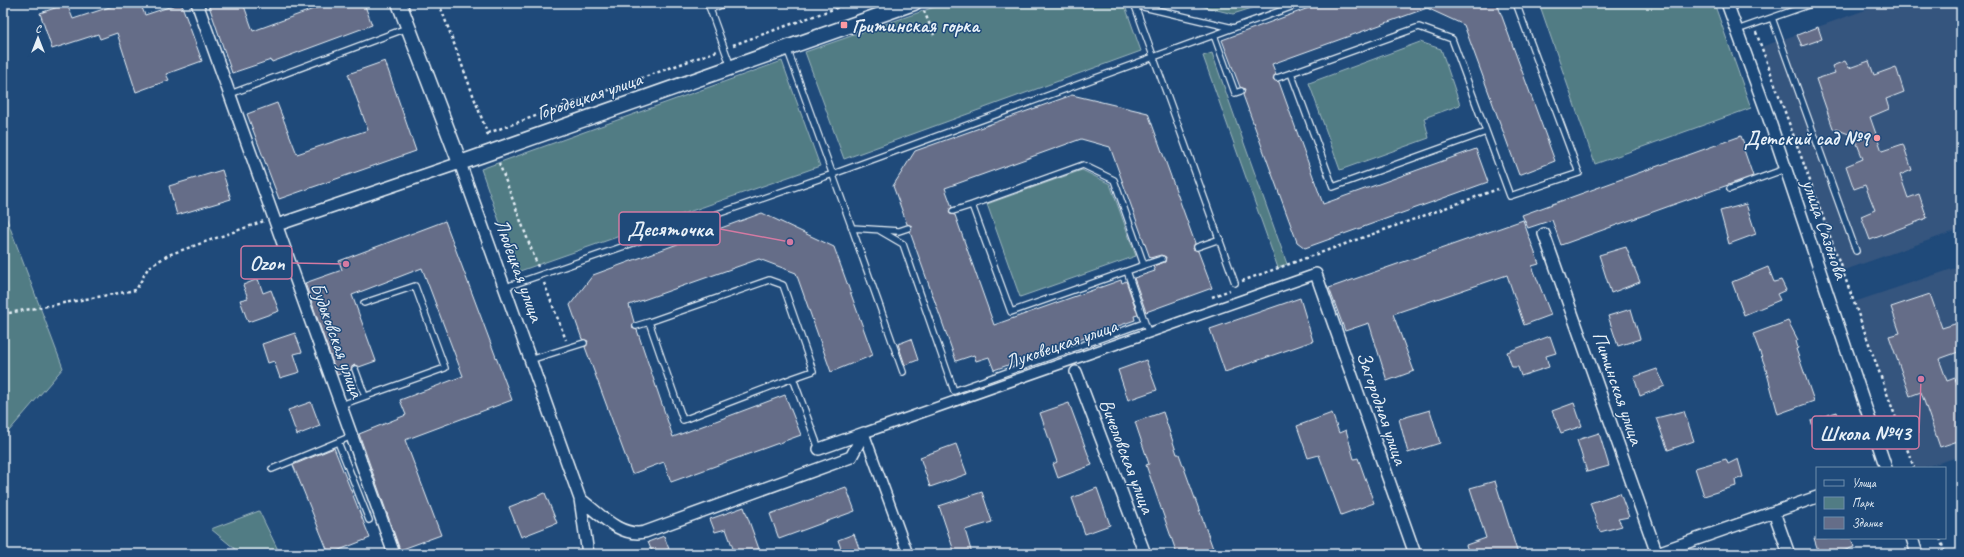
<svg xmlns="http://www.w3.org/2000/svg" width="1964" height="557" font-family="Caveat,sans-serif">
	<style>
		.built { fill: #34547e }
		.green { fill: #517c84; stroke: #9cb6be }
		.building { fill: #656d88; stroke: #e8f1f8 }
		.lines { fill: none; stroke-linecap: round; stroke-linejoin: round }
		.service-casing { stroke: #e8f1f8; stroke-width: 8 }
		.pedestrian-casing { stroke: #e8f1f8; stroke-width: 12 }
		.minor-casing { stroke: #e8f1f8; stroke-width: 14 }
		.tertiary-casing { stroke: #e8f1f8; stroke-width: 17 }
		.path { stroke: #e8f1f8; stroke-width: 2.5; stroke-dasharray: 3 3; stroke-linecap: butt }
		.service { stroke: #1f4a7a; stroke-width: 5.5 }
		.pedestrian { stroke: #1f4a7a; stroke-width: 9 }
		.minor { stroke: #1f4a7a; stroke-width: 11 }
		.tertiary { stroke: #1f4a7a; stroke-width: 14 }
		.poi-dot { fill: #ff9aa2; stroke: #1f4a7a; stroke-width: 1.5 }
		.labels { text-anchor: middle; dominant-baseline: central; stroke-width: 3; stroke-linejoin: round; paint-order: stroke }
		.poi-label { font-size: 20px; font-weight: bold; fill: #e8f1f8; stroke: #1f4a7a; text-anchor: start }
		.street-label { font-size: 20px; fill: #e8f1f8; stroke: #1f4a7a }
		.leader { fill: none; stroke: #d37aa2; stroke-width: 1.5 }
		.callout-dot { fill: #d37aa2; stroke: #1f4a7a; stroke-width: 1.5 }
		.callout { fill: #1f4a7a; stroke: #d37aa2; stroke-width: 1.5 }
		.callout-label { font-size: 21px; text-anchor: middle; font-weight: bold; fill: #e8f1f8 }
	</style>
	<rect width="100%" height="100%" fill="#1f4a7a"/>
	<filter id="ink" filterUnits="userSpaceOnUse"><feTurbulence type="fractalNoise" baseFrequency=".025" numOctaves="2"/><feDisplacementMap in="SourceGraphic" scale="8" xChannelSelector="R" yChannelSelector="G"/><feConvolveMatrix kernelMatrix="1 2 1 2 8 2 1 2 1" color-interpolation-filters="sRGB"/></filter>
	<g filter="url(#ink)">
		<!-- built -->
		<path class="built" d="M1885 3H1954L1961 6V229L1842 271 1761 47Z
			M1961 266V456L1922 468H1914L1854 302Z"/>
		<!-- green -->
		<path class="green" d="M946 3H1124L1141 51 844 159 805 52Z
			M1189 3H1268L1233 14Z
			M1539 3H1714L1751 108 1595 164Z
			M1420 42 1441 49 1460 105 1424 118 1429 138 1340 170 1309 83Z
			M1212 53 1287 264 1278 268 1203 56Z
			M782 61 820 166 517 272 481 169Z
			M1082 170 1110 184 1136 256 1020 297 987 204Z
			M3 209 63 368 3 438Z
			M259 511 280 554H241L211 529Z"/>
		<!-- building -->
		<path class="building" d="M122 3H140L145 15 181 3 202 61 166 74 169 80 136 92 117 33 100 39 98 34 52 49 40 13 67 4 73 19Z
			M208 3H243L253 31 330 3H364L372 25 272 62 271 60 232 73Z
			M1322 3H1497L1555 161 1519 175 1464 25 1427 8 1272 64 1276 74 1273 79 1279 82 1323 204 1476 149 1488 182 1305 248 1297 242 1243 95 1245 89 1240 87 1222 40Z
			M1818 27 1822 39 1802 46 1797 35Z
			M385 61 416 151 279 199 247 114 277 103 297 154 368 130 348 74Z
			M1845 61 1849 68 1869 61 1874 75 1896 67 1904 92 1886 99 1889 109 1870 117 1882 151 1903 144 1912 170 1900 175 1908 198 1919 194 1927 218 1870 240 1861 216 1875 210 1865 185 1854 189 1846 166 1863 159 1854 136 1833 128 1816 79 1835 73 1832 66Z
			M1072 95 1148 113 1195 243 1193 249 1198 251 1212 288 1146 312 1134 278 1155 271 1153 266 1165 262 1166 257 1161 255 1150 258 1110 147 1081 139 945 188 952 207 949 212 950 214 955 215 994 325 1121 280 1122 283 1126 281 1138 315 1134 316 1135 320 994 370 989 357 976 361 974 355 956 361 910 232 912 226 907 224 893 186 915 151Z
			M1741 136 1746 149 1744 150 1753 176 1561 245 1552 220 1528 228 1522 215Z
			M222 170 231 199 177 215 169 186Z
			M1746 204 1756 234 1729 244 1720 211Z
			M762 213 834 247 873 355 831 372 796 273 759 259 629 305 634 322 632 328 637 330 673 437 785 395 801 435 671 482 664 462 632 474 585 347 588 341 582 339 570 305 593 275Z
			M1523 220 1539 264 1532 266 1551 315 1524 325 1507 275 1393 314 1414 371 1387 381 1369 323 1345 331 1329 288Z
			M445 221 512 400 405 440 441 535 400 550 359 434 406 415 400 400 463 376 422 268 352 295 376 361 359 367 354 365 351 370 337 375 305 283 342 270 339 261Z
			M1626 247 1640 282 1611 293 1599 255Z
			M1768 267 1774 282 1781 280 1786 290 1777 294 1780 300 1744 315 1732 282Z
			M258 279 263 293 271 290 279 311 248 322 240 300 248 298 243 285Z
			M1930 294 1942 328 1961 322V351L1939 359 1947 381 1955 378 1961 397V440L1940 447 1921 392 1910 396 1889 336 1900 333 1891 307Z
			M1300 298 1313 341 1225 372 1210 329Z
			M1631 309 1640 339 1618 346 1608 316Z
			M1788 321 1798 340 1796 341 1798 348 1796 349 1814 401 1778 414 1765 366 1753 334Z
			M295 333 302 352 294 354 300 372 280 378 274 361 268 363 262 344Z
			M1550 336 1556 353 1546 356 1549 367 1521 376 1518 367H1512L1507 352Z
			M911 339 918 360 905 365 898 344Z
			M1146 360 1157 390 1128 400 1118 370Z
			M1657 369 1665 386 1640 396 1634 377Z
			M311 402 320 426 297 435 288 410Z
			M1069 403 1092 465 1058 478 1053 464 1057 462 1040 413Z
			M1574 403 1582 426 1561 433 1552 411Z
			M1430 410 1440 443 1408 453 1399 419Z
			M1684 411 1694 441 1668 450 1656 418Z
			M1163 412 1177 454H1179L1215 554H1177L1146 465 1149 464 1135 422Z
			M1837 412 1846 438 1818 445 1811 420Z
			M1332 413 1339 433 1346 430 1354 459 1358 458 1374 503 1341 515 1319 455 1308 458 1297 426Z
			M1599 433 1609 466 1587 472 1577 440Z
			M956 444 967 474 930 487 920 457Z
			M334 448 370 538 329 554 293 465Z
			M1726 459 1728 464 1738 459 1743 477 1735 480 1736 486 1704 496 1695 468Z
			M1495 481 1518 554H1469L1466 545 1486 538 1470 488Z
			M846 487 855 511 779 539 770 514Z
			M1097 488 1110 525 1085 534 1072 498Z
			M982 492 992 522 965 530 972 554H955L939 506Z
			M545 493 557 523 521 537 509 507Z
			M1620 493 1629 517 1618 519 1622 526 1600 532 1590 503Z
			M744 507 759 549 745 554H735L726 529 715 532 710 519Z
			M854 534 861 554H843L838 540Z
			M664 536 669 549 653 554 648 542Z
			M1814 538H1851L1854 547 1835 554H1819Z"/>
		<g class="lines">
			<!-- service casing -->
			<g class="service-casing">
				<path id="service" d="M707 3 710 9 727 3
					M711 3 710 9 731 67
					M1134 3 1235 283
					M1135 5 1233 28 1302 3
					M1772 18 1856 251
					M1737 30 1814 3
					M1214 35 1235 93 1241 91
					M787 48 852 228 899 231 908 228
					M1291 73 1333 187 1486 132
					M1277 78 1419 27 1452 39 1510 196 1579 173 1516 3
					M230 94 407 28
					M1730 189 1785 169
					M972 205 1083 165 1114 180 1144 265 1127 271
					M953 211 972 205 1011 312 1127 271 1148 332
					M852 228 903 372
					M879 230 903 244 954 391 1144 323
					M1197 247 1220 239
					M1144 265 1162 259
					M503 288 833 174 1233 28
					M649 322 769 280 783 285 813 371 793 378
					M636 326 649 322 683 420 793 378 819 449
					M530 360 584 343
					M355 369 365 396
					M341 405 445 368 415 286 364 303
					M338 442 369 520
					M272 469 352 436"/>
			</g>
			<!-- pedestrian casing -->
			<g class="pedestrian-casing">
				<path id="pedestrian" d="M908 554 864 433 1316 274"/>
			</g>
			<!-- minor casing -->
			<g class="minor-casing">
				<path id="minor" d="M197 3 394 554
					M1727 3 1768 116 1886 468
					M277 225 460 163 580 499 588 554
					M1544 234 1657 554
					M1316 274 1415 554
					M1076 372 1145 554
					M819 449 864 433
					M580 499C599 513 620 538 645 532L851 457 864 433
					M1774 512 1789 554
					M1912 538 1917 554
					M1654 554 1817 497"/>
			</g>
			<!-- tertiary casing -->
			<g class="tertiary-casing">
				<path id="tertiary" d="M399 3 460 163 914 3"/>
			</g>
			<!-- path -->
			<path class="path" d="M439 3 489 138
				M924 11 934 35
				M1756 32 1914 468
				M733 45 850 3
				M488 133 717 51
				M499 163 538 267
				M1242 281 1498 189
				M544 283 566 340
				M1212 297 1230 290
				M3 314 136 290 148 268 168 255 264 221
				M1940 538 1945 554"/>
			<!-- service -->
			<use href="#service" class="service"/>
			<!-- pedestrian -->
			<use href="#pedestrian" class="pedestrian"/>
			<!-- minor -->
			<use href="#minor" class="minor"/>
			<!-- tertiary -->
			<use href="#tertiary" class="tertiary"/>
		</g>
	</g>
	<!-- markers -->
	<g class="poi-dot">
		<rect x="840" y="21" width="8" height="8" rx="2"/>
		<circle cx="1877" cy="138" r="4"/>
	</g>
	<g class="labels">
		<!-- poi labels -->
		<g class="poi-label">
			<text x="852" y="25">Гритинская горка</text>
			<text x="1869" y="138" text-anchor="end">Детский сад №9</text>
		</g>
		<!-- street labels -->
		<g class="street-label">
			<text transform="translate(589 96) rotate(-19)">Городецкая улица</text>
			<text transform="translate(1825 229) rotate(71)">улица Сазонова</text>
			<text transform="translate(519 270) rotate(70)">Любецкая улица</text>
			<text transform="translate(337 340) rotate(70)">Будьковская улица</text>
			<text transform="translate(1061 344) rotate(-19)">Луковецкая улица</text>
			<text transform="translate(1618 388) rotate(71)">Питинская улица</text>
			<text transform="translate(1382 408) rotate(71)">Загородная улица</text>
			<text transform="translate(1127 456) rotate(69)">Вичеловская улица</text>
		</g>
	</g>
	<!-- callouts -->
	<path class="leader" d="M790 242L720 229M346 264L292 263M1921 379L1919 433"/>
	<g class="callout-dot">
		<circle cx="790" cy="242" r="4"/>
		<circle cx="346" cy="264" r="4"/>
		<circle cx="1921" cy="379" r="4"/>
	</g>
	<g class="callout">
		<rect x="619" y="212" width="101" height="33" rx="4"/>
		<rect x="241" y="246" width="51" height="33" rx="4"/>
		<rect x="1812" y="416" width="107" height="33" rx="4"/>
	</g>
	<g class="callout-label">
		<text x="670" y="236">Десяточка</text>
		<text x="267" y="270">Ozon</text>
		<text x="1865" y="440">Школа №43</text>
	</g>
	<!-- margin -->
	<rect width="1964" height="557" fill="none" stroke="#1f4a7a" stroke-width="16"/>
	<rect x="8" y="8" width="1948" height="541" fill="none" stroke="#e8f1f8" stroke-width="1.5" filter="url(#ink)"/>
	<!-- legend -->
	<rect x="1816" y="467" width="130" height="72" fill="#1f4a7a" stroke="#6f8dac"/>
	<rect x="1824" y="480" width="20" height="6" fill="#1f4a7a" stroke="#6f8dac"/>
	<text x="1852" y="487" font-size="12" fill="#e8f1f8">Улица</text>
	<rect x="1824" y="497" width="20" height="12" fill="#517c84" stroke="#6f8dac"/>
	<text x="1852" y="507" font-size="12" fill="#e8f1f8">Парк</text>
	<rect x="1824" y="517" width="20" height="12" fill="#656d88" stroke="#6f8dac"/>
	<text x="1852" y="527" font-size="12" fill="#e8f1f8">Здание</text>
	<!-- north arrow -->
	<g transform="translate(38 38)" stroke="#1f4a7a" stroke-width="3" paint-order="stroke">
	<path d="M0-3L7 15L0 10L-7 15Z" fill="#e8f1f8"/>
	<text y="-6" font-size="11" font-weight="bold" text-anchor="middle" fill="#e8f1f8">С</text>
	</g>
</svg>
